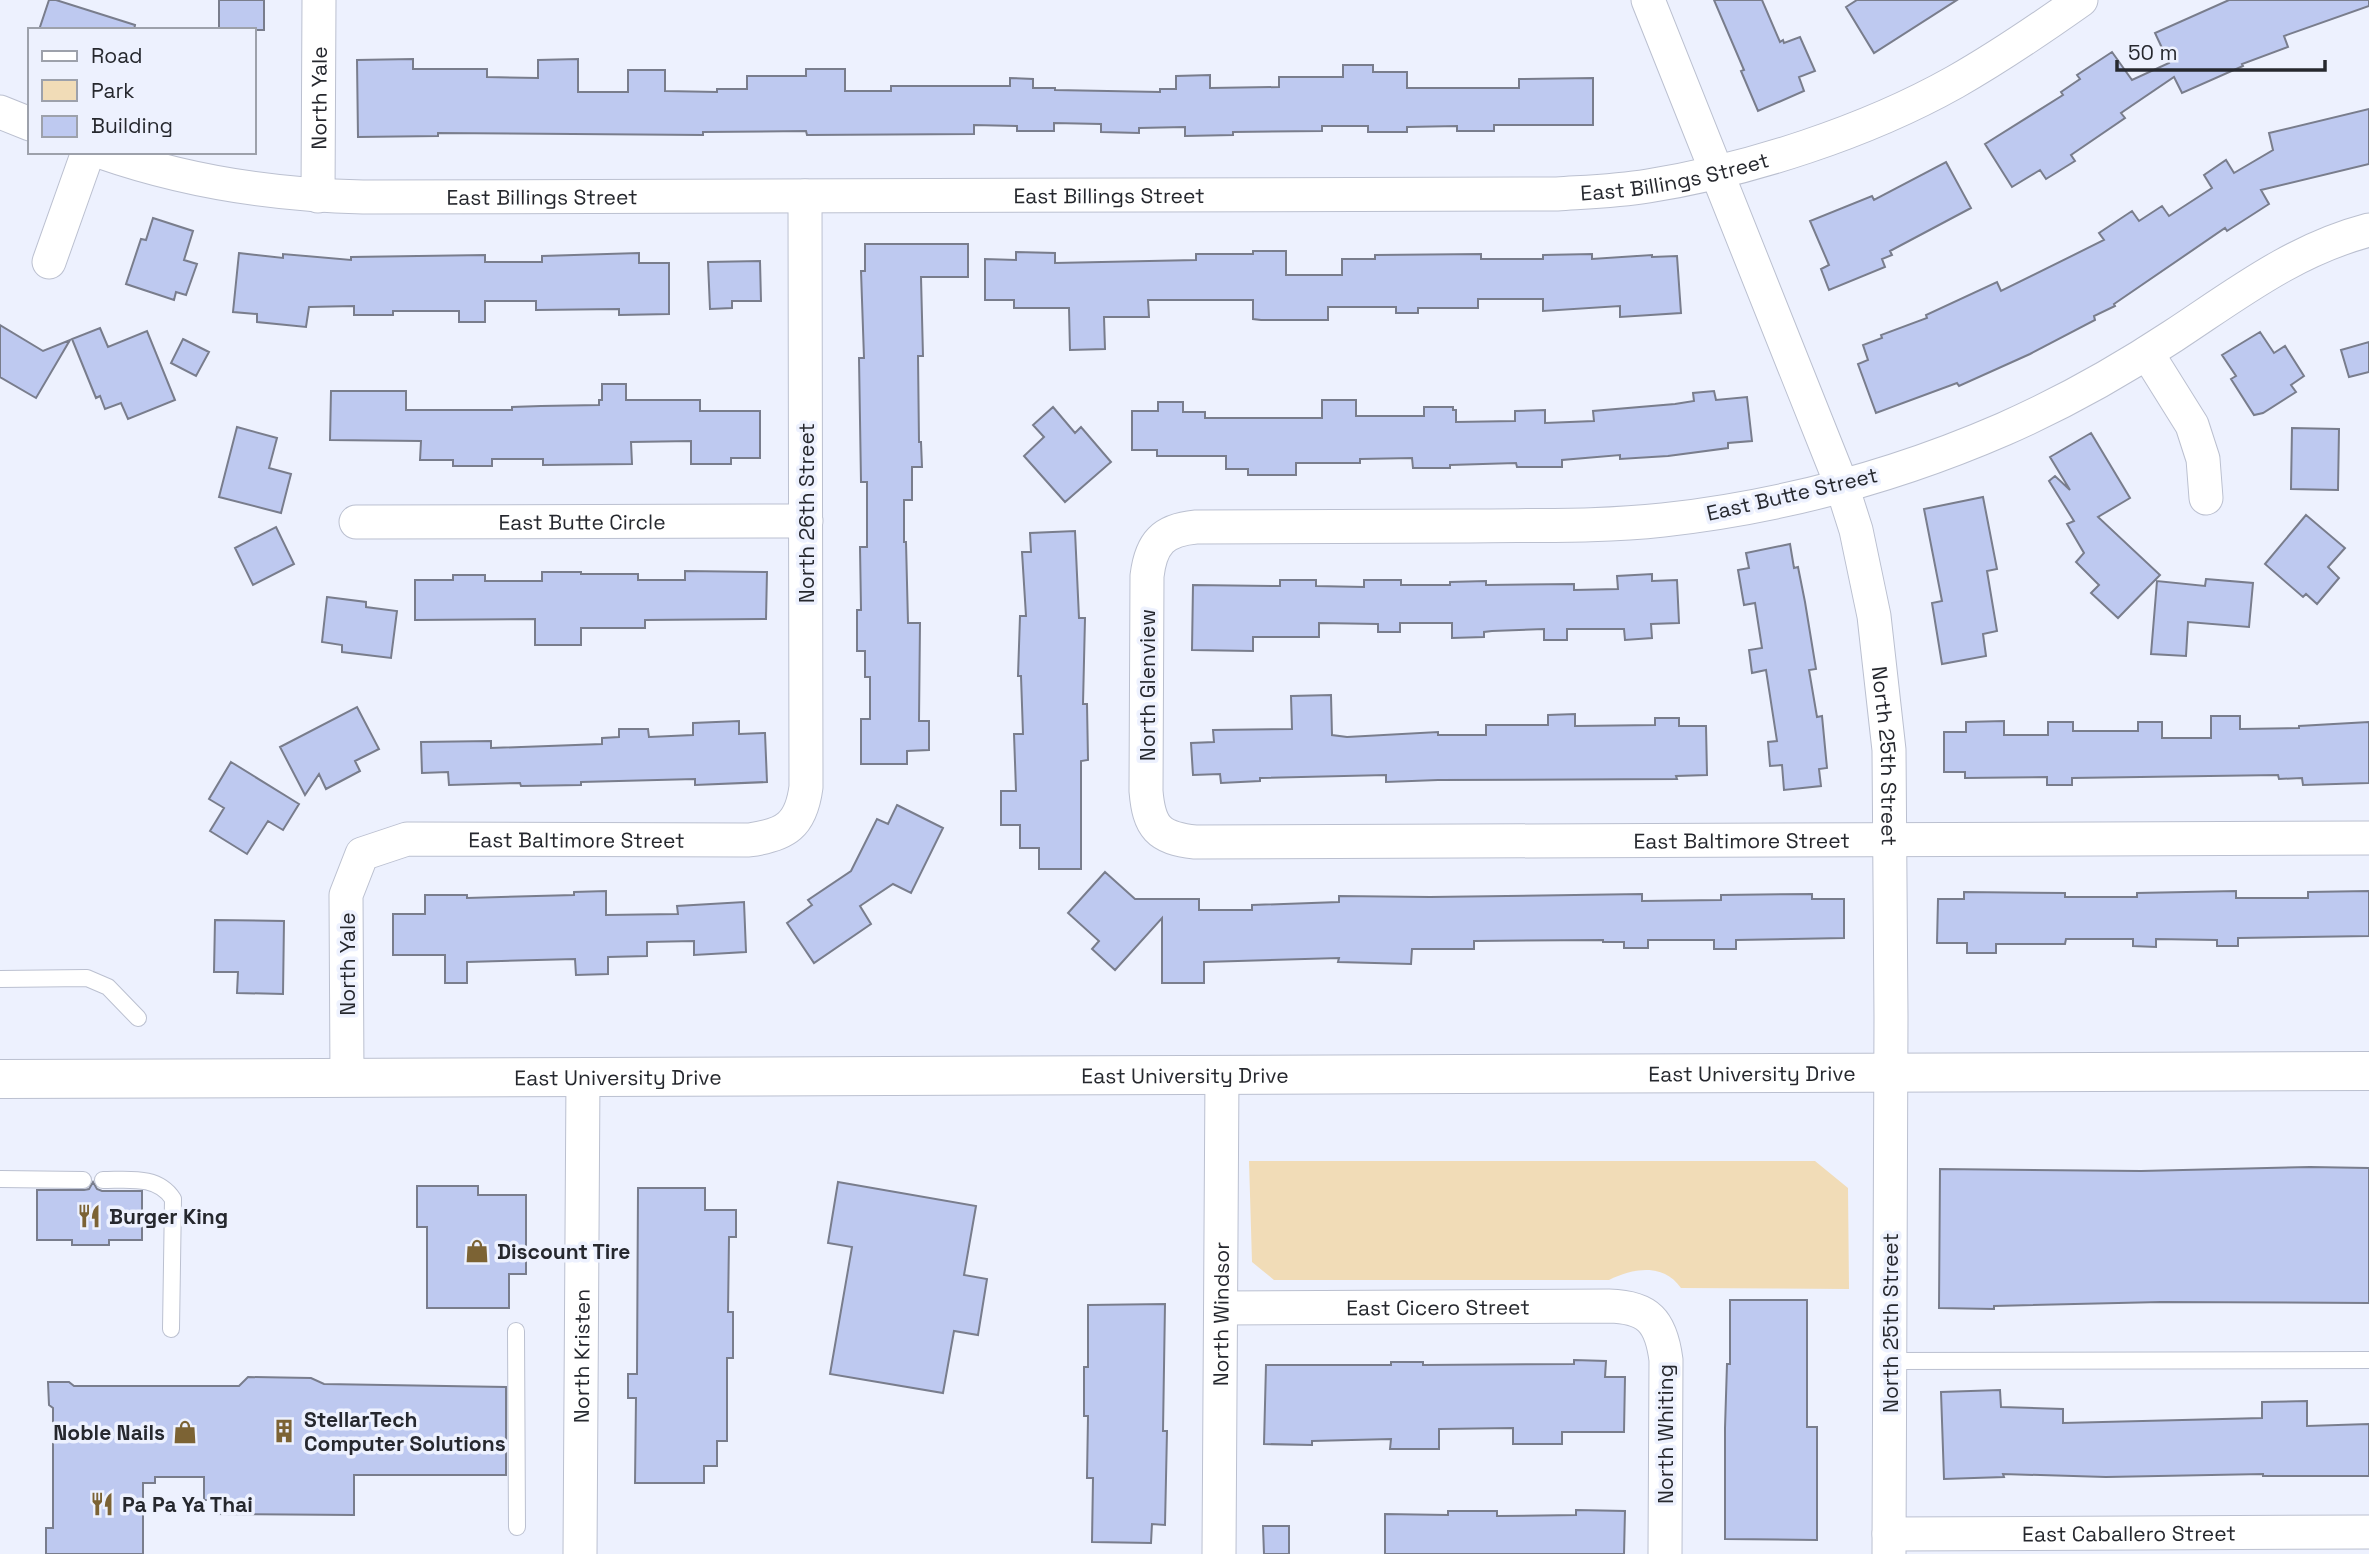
<svg xmlns="http://www.w3.org/2000/svg" width="2369" height="1554" font-family="'Space Grotesk',sans-serif">
	<style>
		.green { fill: #f1dcb7 }
		.building { fill: #bec9f0; stroke: #797d8c; stroke-width: 2 }
		.lines { fill: none; stroke-linecap: round; stroke-linejoin: round }
		.lane-casing { stroke: #bbc0d0; stroke-width: 18 }
		.street-casing { stroke: #bbc0d0; stroke-width: 35 }
		.secondary-casing { stroke: #bbc0d0; stroke-width: 40 }
		.lane { stroke: #fff; stroke-width: 16 }
		.street { stroke: #fff; stroke-width: 33 }
		.secondary { stroke: #fff; stroke-width: 38 }
		.labels { text-anchor: middle; dominant-baseline: central; stroke-width: 7; stroke-linejoin: round; paint-order: stroke }
		.street-label { font-size: 21px; fill: #26282e; stroke: #edf1fe }
		.poi-label { font-size: 21px; font-weight: bold; fill: #26282e; stroke: #edf1fe; text-anchor: start }
	</style>
	<rect width="100%" height="100%" fill="#edf1fe"/>
	<!-- green -->
	<path class="green" d="M1249 1161H1815L1848 1188 1849 1289 1681 1288C1663 1263 1634 1268 1609 1280H1274L1252 1262Z"/>
	<!-- building -->
	<path class="building" d="M49 0H56L135 25 134 30H39Z
		M219 0H264V30H219Z
		M1714 0H1762L1780 42 1783 40 1784 43 1800 37 1815 71 1799 77 1804 91 1758 111 1741 71 1744 70Z
		M1857 0H1957L1874 53 1846 7Z
		M2229 0H2369V6L2284 36 2288 47 2242 64 2243 66 2182 93 2174 77 2121 113 2125 118 2071 155 2075 161 2046 179 2040 170 2012 187 1985 144 2063 95 2061 92 2080 79 2077 75 2112 52 2132 80 2169 63 2155 33Z
		M413 59V69H487V77L538 78V60L578 59V92H628V70H665V91L717 92V89H747V76H806V69H845V91H891V86H1010V78L1033 79V88H1055V90L1160 92V89H1176V76L1210 75V88L1279 87V77H1343V65H1373V72H1407V88H1519V79L1593 78V125H1494V131H1457V126L1407 127V132H1368V126H1322V131L1233 132V135L1185 136V127L1139 128V133L1101 132V124L1054 123V131H1017V126L974 125V134L807 135 806 131 703 132V135L438 133V136L358 137 357 60Z
		M2369 109V164L2261 190 2269 204 2227 231 2225 228 2114 304 2115 306 2094 316 2095 320 2030 354 1959 386 1957 383 1876 413 1858 364 1868 360 1863 345 1882 338 1881 335 1927 318 1926 315 1997 282 2001 291 2104 240 2099 233 2132 211 2139 221 2162 206 2169 216 2212 188 2204 175 2226 160 2234 173 2273 150 2269 133Z
		M1946 162 1971 208 1890 251 1892 255 1882 259 1885 267 1829 290 1821 269 1829 265 1810 221 1872 196 1874 200Z
		M153 218 193 231 184 260 197 264 186 295 176 292 174 300 126 284 141 239 146 240Z
		M865 244H968V277H921L923 356H918L919 442H921L922 467H912V500H904V542H906L908 623H920L919 721H929V750L907 751V764H861V719H870V677H865V651H857V610H861L860 547H867V482H861L859 358H864L861 271H865Z
		M1253 251H1286V275H1342V259H1375V255L1481 254V259H1543V255L1592 254V259L1652 255V257L1677 256 1681 313 1620 317V306L1543 311V299H1478V308H1418V313H1396V307H1328V320H1261L1253 319V300H1148L1149 317H1104L1105 349 1070 350 1069 308H1014V300H985V259L1016 260V252L1055 253V263L1196 260V254H1253Z
		M239 253 283 258V254L351 260V257L485 255V262H542V256L639 253V263H669V314L619 315V309L536 310V301H485V322H459V311H393V315H354V306L309 307 306 327 257 322V314L233 312Z
		M760 261 761 301H732V308L710 309 708 262Z
		M0 325 43 351 70 340 36 398 0 377Z
		M100 328 108 347 147 331 175 400 128 419 121 403 105 409 100 396 96 398 72 339Z
		M2260 332 2274 353 2285 346 2304 376 2291 385 2296 392 2263 413 2254 415 2231 379 2236 376 2222 355Z
		M183 339 209 352 196 376 171 363Z
		M2369 342V372L2349 377 2341 350Z
		M602 384H626V400H700V411H760V458H731V464H691V441L631 442 632 464 543 465V459H492V466H453V460H420L421 441 330 440 331 391H406V410H512V407L541 406 599 405V400H602Z
		M1714 391 1716 400 1747 397 1752 441 1728 443V448L1668 456 1620 459V455L1562 460V467H1517L1516 463 1450 465V468H1413L1412 458 1360 459V463H1296V475H1248V469H1226V456H1157V450H1132V411H1158V402H1183V412H1205V418H1322V400H1356V416H1424V407H1453V410H1456V422L1515 421V411L1545 410V423L1594 421 1593 411 1675 404 1694 401 1693 393Z
		M1053 407 1075 433 1081 427 1111 462 1065 502 1024 456 1044 437 1033 425Z
		M237 427 277 438 269 468 291 474 281 513 219 497Z
		M2292 428 2339 429 2338 490 2291 489Z
		M2091 433 2130 498 2098 517 2160 575 2118 618 2091 593 2099 585 2076 562 2084 553 2067 524 2074 521 2049 481 2055 476 2070 490 2050 457Z
		M1983 497 1997 569 1987 571 1997 631 1983 634 1986 656 1942 664 1932 603 1942 601 1924 509Z
		M2306 515 2345 548 2328 567 2339 578 2317 604 2306 594 2303 597 2265 564Z
		M276 527 294 564 253 585 235 548Z
		M1075 531 1079 618H1085L1083 704H1087L1088 760 1081 761V869H1039V848H1020V825H1001V791H1016L1014 734H1023L1021 676H1018L1020 616H1026L1022 552H1031L1030 533Z
		M1790 544 1794 568 1798 567 1805 602 1816 669 1809 670 1817 717 1822 716 1827 768 1819 769 1821 786 1784 790 1782 765 1770 766 1768 742 1777 741 1766 670 1752 673 1749 650 1762 648 1755 603 1744 605 1738 570 1749 568 1746 553Z
		M685 571 767 572 766 619 645 620V628H581V645H535V619L415 620V580H453V575H485V581H542V572H581V574H638V580H685Z
		M1652 574V581L1677 580 1679 623 1651 624 1652 638 1625 640 1624 629H1567V640H1544V629L1492 631 1484 632V637L1452 638V623H1400V632H1378V624L1319 623V637H1253V651L1192 650 1193 585 1280 586V580H1316V586L1364 587V580H1401V585H1450V582L1486 581V585L1574 584V590L1618 589 1617 576Z
		M2206 579 2253 583 2249 627 2188 622 2186 656 2151 654 2157 581 2205 586Z
		M327 597 366 602V607L397 611 391 658 342 652V645L322 642Z
		M1331 695 1332 735 1347 737 1438 732V735H1486V725H1548V715L1575 714V726L1655 725V718H1679V726H1706L1707 775 1676 776 1677 779 1438 780 1386 782V775L1260 778V781L1221 783 1220 774 1193 775 1191 743 1214 742 1213 730 1292 729 1291 696Z
		M357 707 379 749 355 761 360 771 326 789 319 774 305 795 280 747Z
		M2211 716H2240V729L2299 728V726L2369 722V783L2303 785 2302 778 2279 779 2278 775 2072 778V785H2047V777L1965 778V772H1944V732H1966V722L2004 721V735H2048V722H2073V731H2138V722H2162V738H2211Z
		M739 721V734L765 733 767 782 695 785V779L581 782V785L521 786 520 783 449 785 448 772 422 773 421 742 491 741V748L602 744V738L619 737V729H648L649 737 693 735V723Z
		M231 762 299 804 283 830 268 821 247 854 210 831 224 808 209 799Z
		M897 805 943 828 911 893 893 884 860 906 871 924 814 963 787 923 812 905 808 900 851 871 877 819 888 824Z
		M1105 872 1135 899H1199V910H1252V905L1339 902V896L1430 897 1642 894V901L1721 900V895L1812 894V899H1844V938L1736 940V949H1714V940H1648V948H1624V942H1603V940L1474 941V949H1412L1411 964 1338 962 1339 958 1204 962V983H1162V918L1115 970 1092 949 1099 941 1068 913Z
		M606 891V915L678 914 677 906 744 902 746 952 694 955V941L647 942V956L608 957V974L576 975 575 959 467 962V983H445V955H393V914H425V895H467V898L574 895V892Z
		M2236 891V898H2308V892L2369 891V936L2238 938V946H2217V940L2156 939V947L2133 946V939H2066L2065 944H1996V953H1967V943H1937L1938 899H1964V892L2065 893V897H2137V893Z
		M215 920 284 921 283 994 237 993 238 972H214Z
		M2310 1167 2369 1168V1303L2161 1302 1994 1306V1309L1939 1308 1940 1169 2141 1171Z
		M93 1182 97 1189 102 1191H142V1240H109V1245H72V1240H37V1190H84L89 1189Z
		M838 1182 976 1206 964 1275 987 1279 978 1335 954 1331 943 1393 830 1374 852 1247 828 1243Z
		M417 1186H478V1195H526V1274H509V1308H427V1227H417Z
		M638 1188H705V1210H736V1237H729L728 1312H733V1358H727V1441H717V1466H704V1483H635L636 1398H628V1374H637Z
		M1730 1300H1807V1427H1817V1540L1725 1539V1428L1727 1364H1730Z
		M1165 1304 1163 1431H1167L1165 1525 1152 1524 1151 1543 1092 1542 1093 1478H1087L1088 1416H1084V1367H1088V1305Z
		M1574 1360 1606 1361 1605 1377H1625L1624 1432H1562V1444H1513V1428L1439 1429V1449H1390L1391 1439 1312 1441V1445L1264 1444 1266 1365H1391V1362H1423V1365L1574 1364Z
		M248 1377 311 1378 324 1384 506 1387V1475H354V1515L214 1514V1500H204V1477H155V1483H143V1554H46V1528H53V1408L49 1405 48 1382H69L74 1386H239Z
		M2000 1390 2001 1407 2063 1409V1423L2262 1418V1402L2307 1401V1426L2369 1424V1476H2263V1474L2106 1477 2003 1474 2004 1477 1944 1479 1941 1392Z
		M1576 1510 1625 1511 1624 1554H1385V1514L1448 1515V1511H1497V1516L1576 1515Z
		M1263 1526H1289V1554H1264Z"/>
	<g class="lines">
		<!-- lane casing -->
		<g class="lane-casing">
			<path id="lane" d="M0 979 87 978 108 987 138 1018
				M0 1179 83 1180
				M103 1180C128 1180 158 1175 173 1199L171 1329
				M516 1331 517 1527
				M1890 1361 2369 1360"/>
		</g>
		<!-- street casing -->
		<g class="street-casing">
			<g id="street">
				<path id="s1" d="M1648 0 1842 486 1856 530 1874 616 1889 750 1891 1017 1889 1554"/>
				<path d="M0 112 30 124"/>
				<path id="s2" d="M101 152C187 182 273 195 363 197L1557 194C1587 192 1618 191 1648 186 1749 170 1866 132 1955 82 1999 57 2040 29 2081 0"/>
				<path id="s3" d="M318 196 319 0"/>
				<path id="s4" d="M2369 230C2293 250 2237 294 2173 336 2120 371 2063 403 2004 429 1896 476 1780 507 1663 520 1599 527 1534 525 1470 526 1379 526 1288 526 1196 527 1163 530 1151 543 1147 576L1146 791C1149 827 1158 838 1195 842L2369 838"/>
				<path d="M49 262 88 152"/>
				<path d="M2147 353 2192 425 2203 459 2206 498"/>
				<path id="s5" d="M356 522 806 521"/>
				<path id="s6" d="M347 1077 346 895 362 854 407 839 749 840C786 835 801 825 806 787L805 196"/>
				<path id="s7" d="M1221 1308 1609 1306C1648 1307 1661 1321 1666 1360L1665 1554"/>
				<path id="s8" d="M1889 1534 2369 1532"/>
				<path id="s9" d="M580 1554 583 1076"/>
				<path id="s10" d="M1219 1554 1222 1074"/>
			</g>
		</g>
		<!-- secondary casing -->
		<g class="secondary-casing">
			<g id="secondary">
				<path id="s11" d="M0 1079 2369 1071"/>
			</g>
		</g>
		<!-- lane -->
		<use href="#lane" class="lane"/>
		<!-- street -->
		<use href="#street" class="street"/>
		<!-- secondary -->
		<use href="#secondary" class="secondary"/>
	</g>
	<!-- icons -->
	<defs>
		<g id="restaurant-bare" transform="scale(1.89)"><path d="M-5-6h1v4h1v-4h1v4h1v-4h1v5L-1.5 .5V6h-2V.5L-5-1ZM5-6V6H3V1.5H1.5Q1.5-4 5-6Z" fill="#7c6334" stroke="#edf1fe" stroke-width="2.5" paint-order="stroke"/></g>
		<g id="shop-bare" transform="scale(1.89)"><path d="M-5-2.5h2.3a2.7 3.5 0 0 1 5.4 0H5L5.5 6h-11ZM-1.5-2.5h3a1.5 2.3 0 0 0-3 0Z" fill="#7c6334" stroke="#edf1fe" stroke-width="2.5" paint-order="stroke"/></g>
		<g id="building-bare" transform="scale(1.89)"><path d="M-4-6H4V6H1V3H-1V6H-4ZM-2.5-4.3h1.7v1.8h-1.7ZM.8-4.3h1.7v1.8H.8ZM-2.5-1h1.7V.8h-1.7ZM.8-1h1.7V.8H.8Z" fill="#7c6334" stroke="#edf1fe" stroke-width="2.5" paint-order="stroke"/></g>
	</defs>
	<g fill-rule="evenodd">
		<use href="#restaurant-bare" x="89" y="1216"/>
		<use href="#shop-bare" x="477" y="1251"/>
		<use href="#building-bare" x="284" y="1431"/>
		<use href="#shop-bare" x="185" y="1432"/>
		<use href="#restaurant-bare" x="102" y="1504"/>
	</g>
	<g class="labels">
		<!-- street labels -->
		<g class="street-label">
			<text stroke="none"><textPath href="#s3" startOffset="98">North Yale</textPath></text>
			<text stroke="none"><textPath href="#s2" startOffset="1580">East Billings Street</textPath></text>
			<text stroke="none"><textPath href="#s2" startOffset="1013">East Billings Street</textPath></text>
			<text stroke="none"><textPath href="#s2" startOffset="446">East Billings Street</textPath></text>
			<text transform="translate(1792 494) rotate(-13)">East Butte Street</text>
			<text transform="translate(806 513) rotate(-90)">North 26th Street</text>
			<text stroke="none"><textPath href="#s5" startOffset="226">East Butte Circle</textPath></text>
			<text transform="translate(1147 685) rotate(-90)">North Glenview</text>
			<text stroke="none"><textPath href="#s1" startOffset="798">North 25th Street</textPath></text>
			<text stroke="none"><textPath href="#s6" startOffset="443">East Baltimore Street</textPath></text>
			<text stroke="none"><textPath href="#s4" startOffset="2158">East Baltimore Street</textPath></text>
			<text transform="translate(347 964) rotate(-90)">North Yale</text>
			<text stroke="none"><textPath href="#s11" startOffset="1752">East University Drive</textPath></text>
			<text stroke="none"><textPath href="#s11" startOffset="1185">East University Drive</textPath></text>
			<text stroke="none"><textPath href="#s11" startOffset="618">East University Drive</textPath></text>
			<text stroke="none"><textPath href="#s7" startOffset="217">East Cicero Street</textPath></text>
			<text stroke="none"><textPath href="#s10" startOffset="240">North Windsor</textPath></text>
			<text transform="translate(1890 1323) rotate(-90)">North 25th Street</text>
			<text stroke="none"><textPath href="#s9" startOffset="198">North Kristen</textPath></text>
			<text transform="translate(1665 1434) rotate(-90)">North Whiting</text>
			<text stroke="none"><textPath href="#s8" startOffset="240">East Caballero Street</textPath></text>
		</g>
		<!-- poi labels -->
		<g class="poi-label">
			<text x="109" y="1216">Burger King</text>
			<text x="497" y="1251">Discount Tire</text>
			<text x="304" y="1419">StellarTech<tspan x="304" dy="24">Computer Solutions</tspan></text>
			<text x="165" y="1432" text-anchor="end">Noble Nails</text>
			<text x="122" y="1504">Pa Pa Ya Thai</text>
		</g>
	</g>
	<!-- legend -->
	<rect x="28" y="28" width="228" height="126" fill="#edf1fe" stroke="#9da1ab" stroke-width="2"/>
	<rect x="42" y="51" width="35" height="10" fill="#ffffff" stroke="#9da1ab" stroke-width="2"/>
	<text x="91" y="63" font-size="21" fill="#26282e">Road</text>
	<rect x="42" y="80" width="35" height="21" fill="#f1dcb7" stroke="#9da1ab" stroke-width="2"/>
	<text x="91" y="98" font-size="21" fill="#26282e">Park</text>
	<rect x="42" y="116" width="35" height="21" fill="#bec9f0" stroke="#9da1ab" stroke-width="2"/>
	<text x="91" y="133" font-size="21" fill="#26282e">Building</text>
	<!-- scale -->
	<path d="M2117 60v10h208v-10" fill="none" stroke="#26282e" stroke-width="3.5"/>
	<text x="2128" y="60" font-size="21" fill="#26282e" stroke="#edf1fe" stroke-width="5" paint-order="stroke">50 m</text>
</svg>
